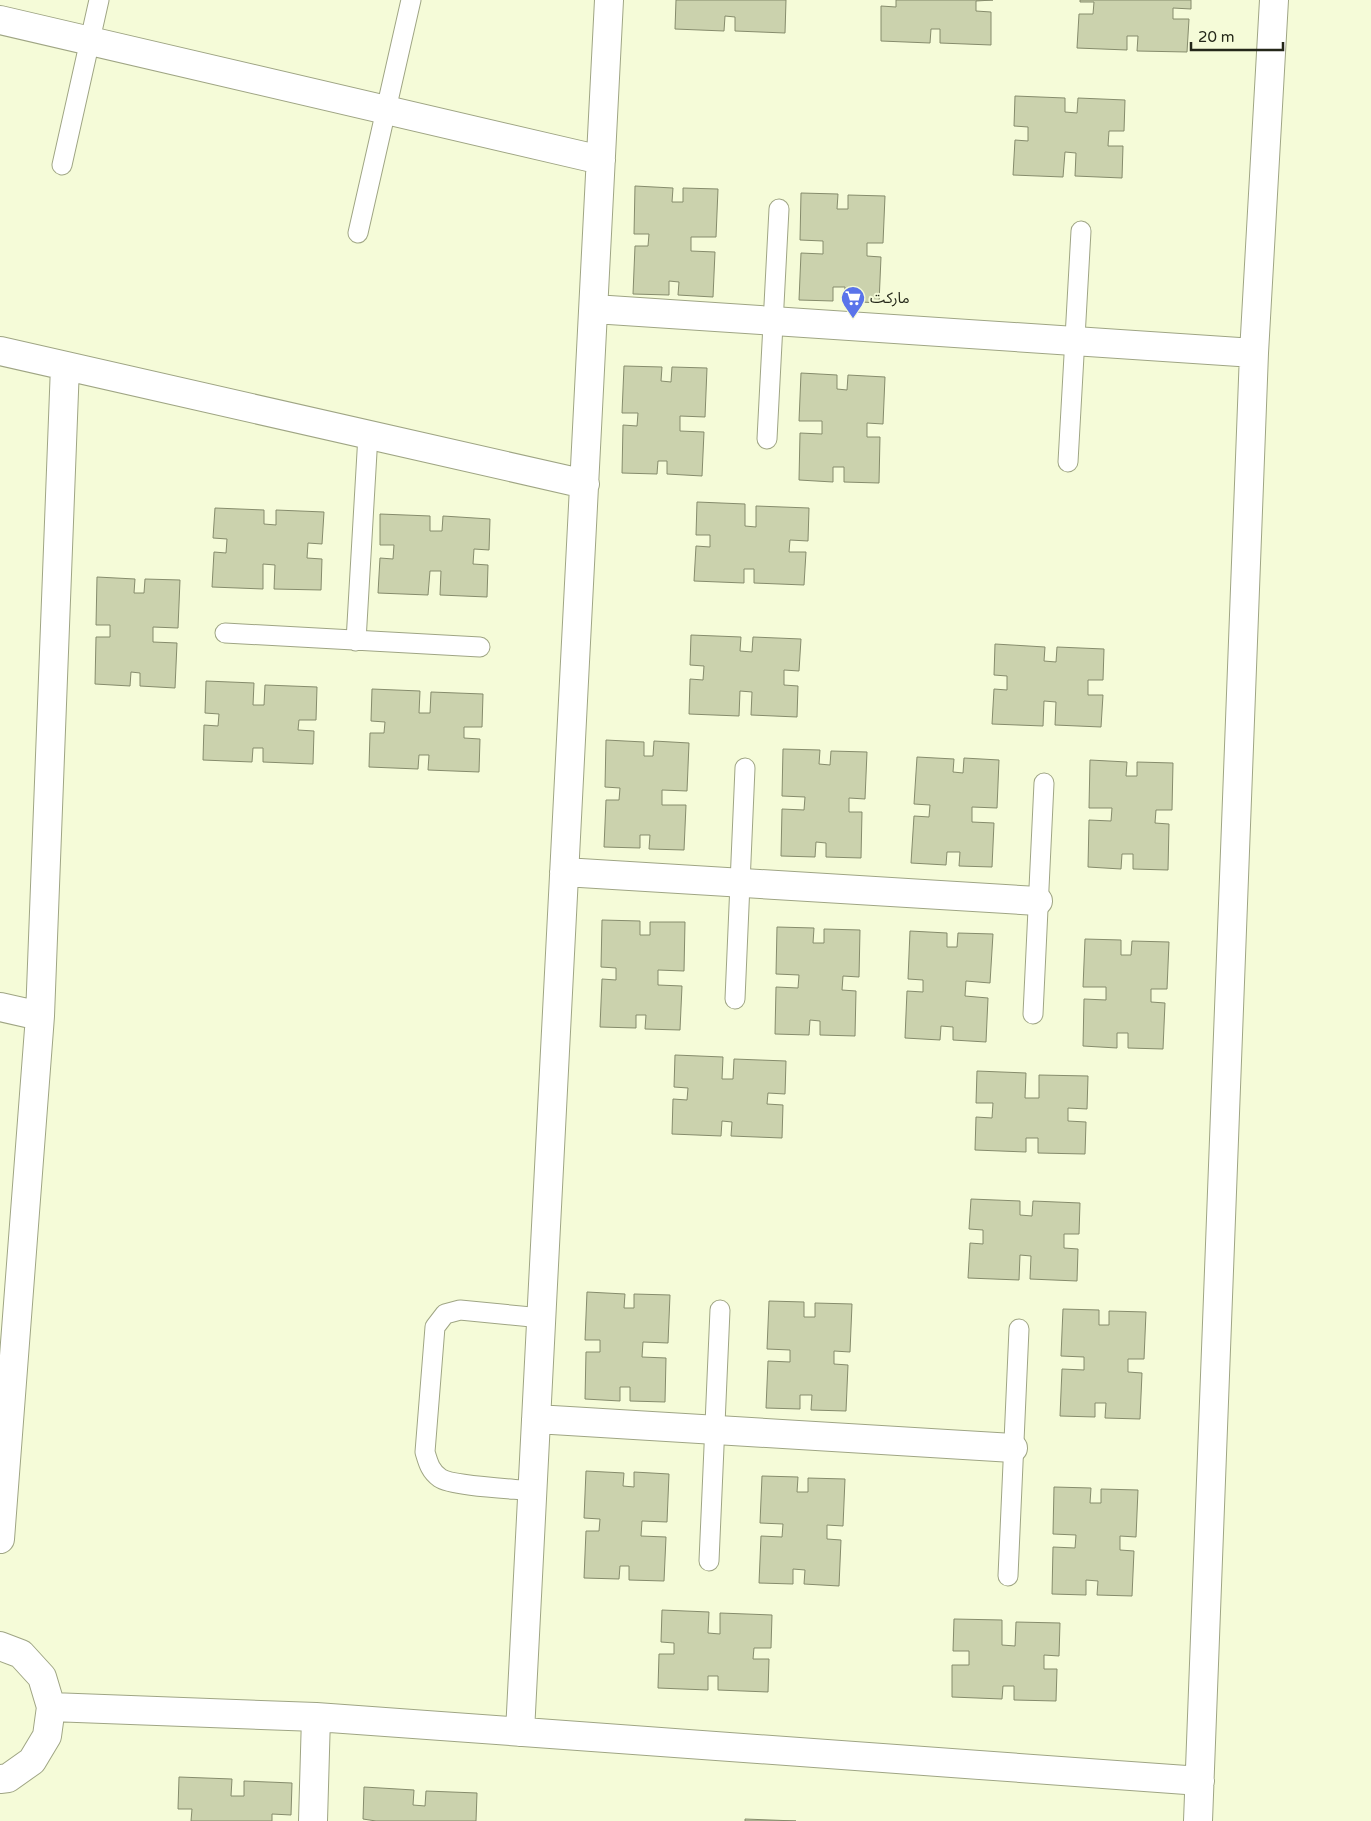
<svg xmlns="http://www.w3.org/2000/svg" width="1371" height="1821" font-family="'Varela Round','Noto Sans Arabic',sans-serif">
	<style>
		.building { fill: #cbd2ad; stroke: #868c6c }
		.lines { fill: none; stroke-linecap: round; stroke-linejoin: round }
		.service-casing { stroke: #9fa584; stroke-width: 21 }
		.minor-casing { stroke: #9fa584; stroke-width: 30 }
		.service { stroke: #fff; stroke-width: 19 }
		.minor { stroke: #fff; stroke-width: 28 }
		.labels { text-anchor: middle; dominant-baseline: central; stroke-width: 4; stroke-linejoin: round; paint-order: stroke }
		.poi-label { font-size: 15px; fill: #242719; stroke: #f5fbd8; text-anchor: start }
	</style>
	<rect width="100%" height="100%" fill="#f5fbd8"/>
	<!-- building -->
	<path class="building" d="M676 0H786L785 33 735 31V17L725 16 724 31 675 29Z
		M896 0H993L976 1V11L991 12V45L940 43V29H931L930 43 881 41V6L896 7Z
		M1080 0H1191V9L1173 8V19H1189L1187 52 1137 51 1138 36H1127V50L1077 48 1079 14H1093L1094 2H1080Z
		M1015 96 1065 98V112L1077 113 1078 98 1125 100 1124 131H1109L1108 146H1123L1122 178 1075 176 1076 153 1065 152 1063 177 1013 175 1015 140 1028 141V127L1014 126Z
		M635 186 673 188 672 202H683V188L718 189 716 237H691V251L715 252 713 297 678 295 679 282 669 281V295L633 294 635 246H648L649 234H634Z
		M801 193 838 194 837 209H848V195L885 196 883 243H867V256L881 257 879 303 844 301 845 287H833V301L799 300 801 253 823 254V241L800 240Z
		M624 366 662 367 661 381 671 382 672 367 707 368 705 417 680 416V431L704 432 702 476 667 474V461H658L657 474 622 473 623 425 637 426 638 413H622Z
		M801 373 837 375V389L847 390 848 375 885 377 883 424 867 423V437H880L879 483 844 482V467H833V482L799 480 800 433 822 434V421H799Z
		M697 502 745 504V526L756 527V506L809 508 808 541 790 540 789 552H806L804 585 754 583V569H744V583L694 581 696 546 710 547V535H696Z
		M215 508 264 510V524L276 525V510L324 512 322 544 308 543 307 558 322 559 321 590 274 589 275 565 263 564V589L212 587 214 552 226 553 227 539 213 538Z
		M380 514 430 516V531H442L443 516 490 519 489 550 474 549 473 564 488 565 487 597 440 595 441 571H430L428 595 378 593 380 558 393 559 394 545H380Z
		M97 577 135 579 134 593H144L145 579 180 580 178 628 153 627V642L177 643 175 688 140 686V673L131 672 130 686 95 684 96 637H110V625H96Z
		M691 635 741 637 740 651 752 652 753 637 801 639 799 671 784 670V685L798 686 797 717 751 715 752 692 740 691 739 716 689 714 690 679 703 680 704 666 690 665Z
		M995 644 1045 647 1044 661 1056 662 1057 647 1104 649 1103 680H1088V695H1103L1101 727 1055 725 1056 702 1044 701 1043 726 992 724 994 689 1007 690V676L994 675Z
		M206 681 254 683 253 705H264L265 685 317 687 316 720H299L298 730 314 731 313 764 263 762V748H253L252 762 203 760 204 725 218 726 219 714 205 713Z
		M372 689 420 691 419 713H430L431 692 483 694 482 727H464V738L480 739 479 772 428 770 429 755H419L418 769 369 767 370 733H384L385 722 371 721Z
		M606 740 644 742V756H653L654 741 689 743 687 791 662 790V805H686L684 850 649 849 650 835H640V848L604 847 606 800H619L620 788 605 787Z
		M783 749 820 750 819 764 830 765 831 751 867 752 865 799 849 798V812H862L861 858 826 857V843L816 842 815 857 781 856 782 809 804 810 805 797 782 796Z
		M917 757 954 759 953 772 963 773 964 758 999 760 997 808 972 807V822L994 823 992 867 959 866 960 852H947L946 865 911 863 914 816 929 817 930 805 914 804Z
		M1090 760 1127 762 1126 776H1137V762L1173 763 1172 810H1156L1155 823 1169 824 1168 870 1133 869V854H1122L1121 869 1088 867 1089 820 1111 821 1112 808H1089Z
		M602 920 640 921V935H650V922H685L684 971 658 970V985L682 986 680 1030 645 1029 646 1015H636V1028L600 1027 602 979 616 980V968L601 967Z
		M777 927 814 928 813 943H824V929L860 930 859 977 843 976 842 990 856 991 855 1036 820 1035V1021L810 1020 809 1035 775 1034 776 987 798 988 799 975 776 974Z
		M910 931 947 933V947H957L958 933 993 934 990 983 966 981 965 996 988 998 986 1042 953 1040V1027L941 1026 940 1040 905 1038 907 991 923 992V980L908 979Z
		M1085 939 1121 940V955H1131L1132 941 1169 942 1167 989H1151V1002L1165 1003 1163 1049 1128 1048V1033H1117V1048L1083 1046 1084 999 1106 1000V987H1083Z
		M675 1055 723 1057 722 1079H733L734 1059 786 1061 785 1094 768 1093 767 1104 783 1105 782 1138 731 1136 732 1122 722 1121 721 1136 672 1134 673 1099 687 1100 688 1088 674 1087Z
		M977 1071 1026 1073 1025 1098H1039V1075L1088 1076 1087 1109 1068 1108V1121L1086 1122 1085 1154 1038 1153V1138H1026V1152L975 1150 976 1117 992 1118 993 1103H976Z
		M971 1199 1020 1201V1215L1032 1216 1033 1201 1080 1203 1079 1234H1064V1248L1078 1249 1077 1281 1030 1279 1031 1256 1020 1255 1019 1280 968 1278 970 1243 983 1244V1230L969 1229Z
		M587 1292 625 1294 624 1308H634V1294L670 1295 668 1343 643 1342 642 1357 666 1358 665 1402 630 1401V1387H620V1401L585 1399 586 1352H600V1340H585Z
		M769 1301 804 1302V1317H815V1303L852 1304 850 1352 834 1351V1364L848 1365 846 1411 811 1410 812 1395H800V1409L766 1408 768 1361 790 1362V1350L767 1349Z
		M1063 1309 1099 1310V1325H1109V1311L1146 1312 1144 1359H1128V1372L1142 1373 1140 1419 1105 1418 1106 1403H1095V1417L1060 1416 1062 1369 1084 1370V1357L1061 1356Z
		M586 1471 624 1473 623 1486 634 1487V1472L669 1474 667 1522 642 1521 641 1536 666 1537 664 1581 629 1580V1566H620L619 1579 584 1578 586 1531H599L600 1519 584 1518Z
		M762 1476 798 1477 797 1492H808V1478L845 1479 843 1526 827 1525V1539L841 1540 839 1586 804 1584 805 1570 793 1569V1584L759 1583 761 1536 782 1537 783 1524 760 1523Z
		M1054 1487 1091 1488 1090 1503H1101V1489L1138 1490 1136 1537 1120 1536V1550L1134 1551 1132 1596 1097 1595 1098 1581 1086 1580V1595L1052 1594 1053 1547 1075 1548 1076 1535 1053 1534Z
		M662 1610 709 1612 708 1633 720 1634V1613L772 1615 771 1648H754L753 1659H769L768 1692 718 1690V1676H708V1690L658 1688 659 1654H674V1643L661 1642Z
		M954 1619 1002 1620V1645L1015 1646 1016 1622 1060 1623 1059 1656 1044 1655V1669H1057L1056 1701 1014 1700V1686H1003L1002 1699 952 1697V1665H969V1651H953Z
		M179 1777 232 1779 231 1796H244V1781L292 1783 291 1815 272 1814V1821H191L192 1809H178Z
		M364 1787 414 1790 413 1805 425 1806 426 1791 477 1793 476 1821H376L363 1819Z
		M745 1819 796 1821H745Z"/>
	<g class="lines">
		<!-- service casing -->
		<g class="service-casing">
			<path id="service" d="M62 165 99 0
				M358 233 411 0
				M767 439 779 209
				M1068 462 1081 231
				M225 633 480 647
				M356 641 368 435
				M735 999 745 768
				M1033 1014 1044 783
				M533 1491C516 1489 451 1486 440 1478 430 1471 428 1462 425 1452L435 1327 445 1314 460 1310 542 1318
				M709 1561 720 1310
				M1008 1576 1019 1329"/>
		</g>
		<!-- minor casing -->
		<g class="minor-casing">
			<path id="minor" d="M0 20 601 160
				M594 309 1254 353
				M0 351 585 484
				M564 872 1038 901
				M0 1007 40 1016
				M536 1419 1013 1448
				M0 1539 40 1016 65 366
				M0 1646 21 1654 42 1677 51 1707 47 1736 32 1761 8 1778 0 1779
				M51 1707 316 1717 1200 1781
				M520 1732 609 0
				M313 1821 316 1717
				M1198 1821 1254 353 1274 0"/>
		</g>
		<!-- service -->
		<use href="#service" class="service"/>
		<!-- minor -->
		<use href="#minor" class="minor"/>
	</g>
	<!-- icons -->
	<defs>
		<g id="supermarket-pin" transform="scale(1.25)"><path d="M0 17L-7.5 6A9.5 9.5 0 1 1 7.5 6Z" fill="#5a74ea" stroke="#f5fbd8"/><path d="M-6-5.5h2.5l.6 2H6L4.5 2H-2.5L-4.4-4H-6ZM-1.5 3.2a1.3 1.3 0 1 0 .1 0ZM3 3.2a1.3 1.3 0 1 0 .1 0Z" fill="#fff"/></g>
	</defs>
	<g fill-rule="evenodd">
		<use href="#supermarket-pin" x="853" y="298"/>
	</g>
	<g class="labels">
		<!-- poi labels -->
		<g class="poi-label">
			<text x="870" y="298">ماركت</text>
		</g>
	</g>
	<!-- scale -->
	<path d="M1191 42v8h92v-8" fill="none" stroke="#242719" stroke-width="2.5"/>
	<text x="1198" y="42" font-size="15" fill="#242719" stroke="#f5fbd8" stroke-width="4" paint-order="stroke">20 m</text>
</svg>
